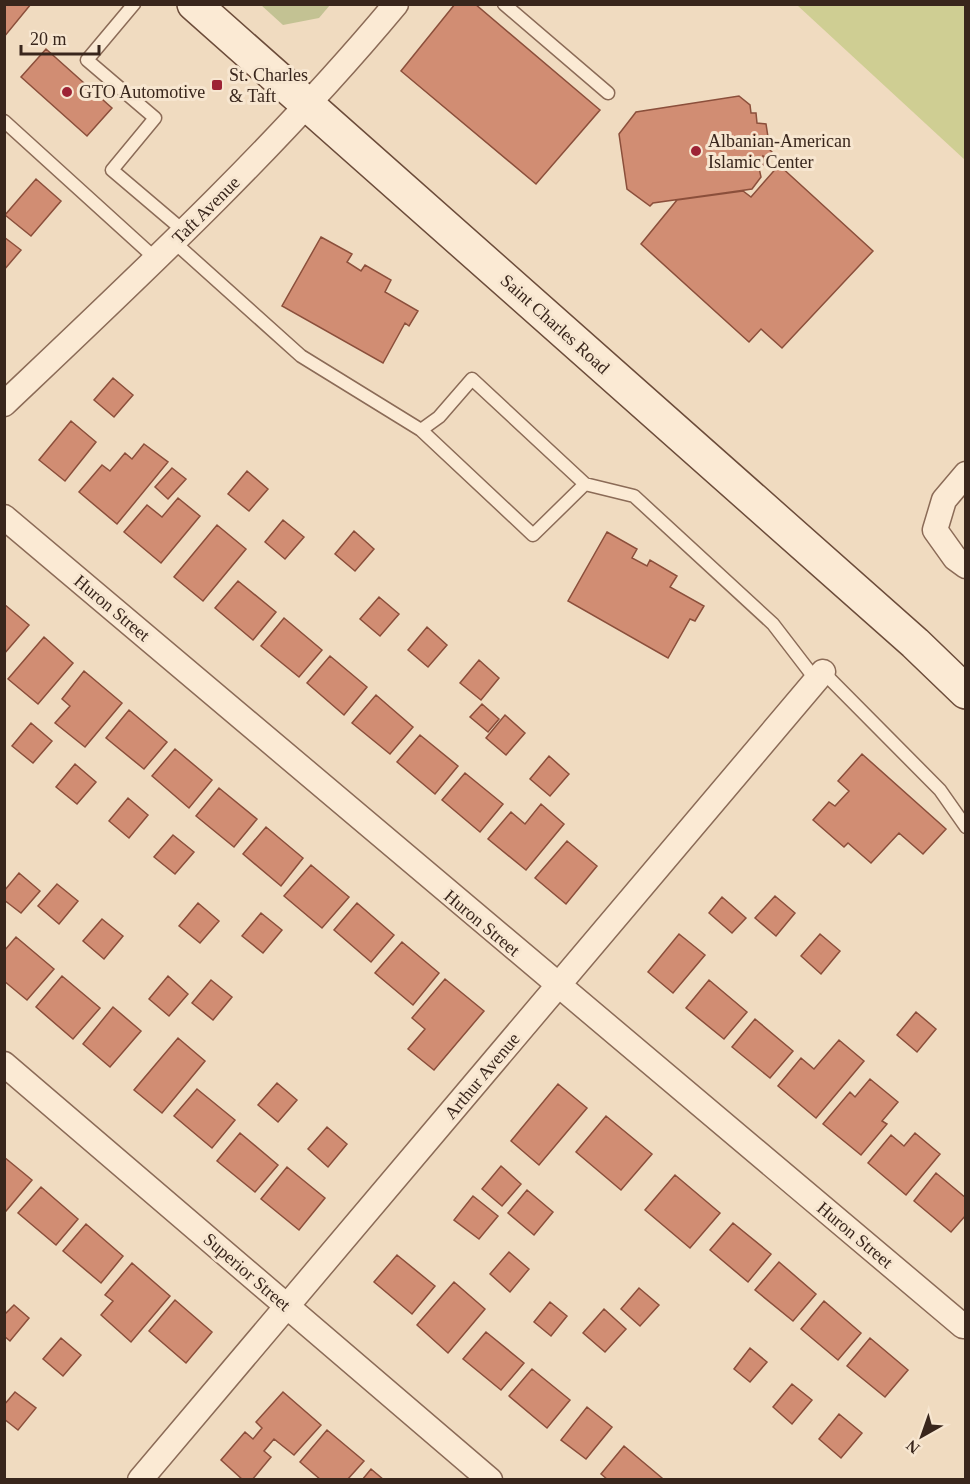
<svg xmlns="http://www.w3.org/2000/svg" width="970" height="1484" font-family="'Times New Roman',serif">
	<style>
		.green { fill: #cfce93 }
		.cemetery { fill: #c3c293 }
		.building { fill: #d18d73; stroke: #8b4f3b; stroke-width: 1.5 }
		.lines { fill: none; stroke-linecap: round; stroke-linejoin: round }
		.lane-casing { stroke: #8b6b57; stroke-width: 15 }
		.street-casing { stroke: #8b6b57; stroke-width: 27 }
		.secondary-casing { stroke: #6c4c3a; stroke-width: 36 }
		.lane { stroke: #fbead4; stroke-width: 12 }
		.street { stroke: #fbead4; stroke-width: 24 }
		.secondary { stroke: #fbead4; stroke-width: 33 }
		.poi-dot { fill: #9d2335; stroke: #f7e6d0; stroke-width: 2 }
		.labels { text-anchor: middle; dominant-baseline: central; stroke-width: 6; stroke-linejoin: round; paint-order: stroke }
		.poi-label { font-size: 18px; fill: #39261c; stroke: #f7e6d0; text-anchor: start }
		.street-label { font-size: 18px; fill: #39261c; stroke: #f7e6d0 }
	</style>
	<rect width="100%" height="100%" fill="#f0dbc0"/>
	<!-- green -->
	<path class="green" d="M797 5H965V160Z"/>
	<!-- cemetery -->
	<path class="cemetery" d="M261 5H330L319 18 283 25Z"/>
	<!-- building -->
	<path class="building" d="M4 4H31L4 37Z
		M455 4H475L600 110 536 184 401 71Z
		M46 49 112 108 87 136 21 77Z
		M739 96 750 105 751 113H756L757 123 766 124 770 150 772 152 767 158 763 156V165L751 167 759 168 761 177 752 189 653 203 650 206 627 189 619 134 636 112Z
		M779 165 873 251 782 348 761 329 749 342 641 244 677 200 743 191 751 197Z
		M36 179 61 201 31 236 5 215Z
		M4 237 21 250 4 270Z
		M321 237 352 254 347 262 361 271 365 265 391 280 385 292 418 311 409 326 405 323 383 363 282 306Z
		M113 378 133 395 114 417 94 400Z
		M71 421 96 442 65 481 39 460Z
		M144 444 168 462 117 524 79 492 102 465 110 471 125 453 132 459Z
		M172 468 186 479 168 499 155 487Z
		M247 471 268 489 249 511 228 494Z
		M178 498 200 516 161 563 124 532 147 505 162 517Z
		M283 520 304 537 285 559 265 542Z
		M217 525 246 549 203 601 174 577Z
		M354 531 374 549 355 571 335 554Z
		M607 532 637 549 632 558 647 566 650 560 677 576 670 587 704 606 695 621 690 619 668 658 568 601Z
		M238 581 276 612 253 640 215 608Z
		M379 597 399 614 380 636 360 619Z
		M4 604 29 625 4 654Z
		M284 618 322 650 299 677 261 646Z
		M427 627 447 645 428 667 408 650Z
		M44 637 73 663 38 704 8 679Z
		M330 656 367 687 344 715 307 683Z
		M479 660 499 678 481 700 460 683Z
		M84 671 122 703 85 747 55 723 70 706 62 699Z
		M376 695 413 727 390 754 352 723Z
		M482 704 499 719 488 732 470 717Z
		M129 710 167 742 144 769 106 738Z
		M505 715 525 733 506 755 486 738Z
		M31 723 52 741 33 763 12 746Z
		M420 735 458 766 435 794 397 762Z
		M175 749 212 780 189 808 152 776Z
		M862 754 946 829 923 854 899 833 871 863 848 843 844 847 813 820 829 802 835 806 849 791 838 781Z
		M549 756 569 774 550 796 530 779Z
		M75 764 96 782 77 804 56 787Z
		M465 773 503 804 480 832 442 800Z
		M219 788 257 819 234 847 196 816Z
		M128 798 148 815 129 838 109 821Z
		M541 804 564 824 526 870 488 839 511 812 525 824Z
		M266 827 303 858 281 886 243 854Z
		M173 835 194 852 175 874 154 857Z
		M567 841 597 866 566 904 535 878Z
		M311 865 349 897 322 928 284 896Z
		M19 873 40 891 21 913 4 900V891Z
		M57 884 78 901 59 924 38 906Z
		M775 896 795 913 776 936 755 918Z
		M722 897 746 918 732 933 709 913Z
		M198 903 219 921 200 943 179 926Z
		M357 903 394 935 371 962 334 930Z
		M261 913 282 930 263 953 242 936Z
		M102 919 123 936 104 959 83 941Z
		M679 934 705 955 673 993 648 972Z
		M820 934 840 951 821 974 801 956Z
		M16 937 54 969 27 1000 4 981V951Z
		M402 942 439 973 413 1005 375 973Z
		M62 976 100 1008 73 1039 36 1007Z
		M168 976 188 994 169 1016 149 999Z
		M445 979 484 1011 434 1070 408 1049 425 1029 412 1018Z
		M211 980 232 997 213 1020 192 1003Z
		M709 980 747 1012 724 1039 686 1008Z
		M113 1007 141 1031 110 1067 83 1044Z
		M916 1012 936 1029 917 1052 897 1035Z
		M755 1019 793 1051 770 1078 732 1047Z
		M178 1038 205 1061 162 1113 134 1090Z
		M839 1040 864 1061 816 1118 778 1086 801 1058 814 1069Z
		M870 1079 898 1102 882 1121 887 1124 861 1155 823 1124 850 1092 855 1097Z
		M277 1083 297 1100 278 1122 258 1105Z
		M558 1084 587 1108 539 1165 511 1141Z
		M197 1089 235 1120 212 1148 174 1116Z
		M606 1116 652 1154 621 1190 576 1152Z
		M327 1127 347 1144 328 1167 308 1149Z
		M240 1133 278 1165 255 1192 217 1161Z
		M915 1133 940 1154 906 1195 868 1163 891 1135 904 1146Z
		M4 1157 32 1180 6 1211 4 1210Z
		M501 1166 521 1184 502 1206 482 1189Z
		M287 1167 325 1198 299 1230 261 1199Z
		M936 1173 966 1198V1215L951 1232 914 1201Z
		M675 1175 720 1213 690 1248 645 1210Z
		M41 1187 78 1219 56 1245 18 1213Z
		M527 1190 553 1212 534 1235 508 1213Z
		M473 1196 498 1216 479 1239 454 1220Z
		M733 1223 771 1254 748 1282 710 1250Z
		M86 1224 123 1256 101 1283 63 1251Z
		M509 1252 529 1269 510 1292 490 1274Z
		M397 1255 435 1286 412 1314 374 1282Z
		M779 1262 816 1294 793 1321 755 1290Z
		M132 1263 170 1296 131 1342 101 1315 113 1301 105 1295Z
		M454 1282 485 1309 448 1353 417 1325Z
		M639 1288 659 1305 640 1326 621 1309Z
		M175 1300 212 1332 186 1363 149 1331Z
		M824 1301 861 1333 838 1360 801 1329Z
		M550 1302 567 1316 551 1336 534 1322Z
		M14 1305 29 1318 10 1341 4 1336V1315Z
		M604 1309 626 1329 605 1352 583 1333Z
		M486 1332 524 1363 501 1390 463 1359Z
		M61 1338 81 1355 63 1376 43 1359Z
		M870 1338 908 1370 885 1397 847 1366Z
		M750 1348 767 1362 750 1382 734 1369Z
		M532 1369 570 1400 547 1428 509 1396Z
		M792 1384 812 1400 792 1424 773 1407Z
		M15 1392 36 1408 18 1430 4 1419V1405Z
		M283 1392 321 1425 294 1455 274 1439 264 1451 271 1457 252 1480H243L221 1460 245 1432 253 1439 262 1428 256 1422Z
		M587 1407 612 1427 586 1459 561 1440Z
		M839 1414 862 1433 841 1458 819 1439Z
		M327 1430 364 1461 347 1480H321L300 1462Z
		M624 1446 662 1478 660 1480H608L601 1474Z
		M371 1469 384 1480H362Z"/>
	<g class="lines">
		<!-- lane casing -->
		<g class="lane-casing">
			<path id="lane" d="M134 4 87 60 155 118 112 170 185 232
				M504 4 608 93
				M4 121 156 259
				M174 242 301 356 421 430 439 417 472 379 585 484 634 496 773 624 816 680
				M421 430 533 535 585 484
				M823 672 940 790 966 827"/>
		</g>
		<!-- street casing -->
		<g class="street-casing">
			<path id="street" d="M4 404C140 275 276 148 396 4
				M966 474 944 500 935 530 955 558 966 566
				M4 517 963 1326
				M4 1064 490 1480
				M140 1480 823 672"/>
		</g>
		<!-- secondary casing -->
		<g class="secondary-casing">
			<path id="secondary" d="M194 4 915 643 966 692"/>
		</g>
		<!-- lane -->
		<use href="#lane" class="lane"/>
		<!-- street -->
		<use href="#street" class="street"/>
		<!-- secondary -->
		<use href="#secondary" class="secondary"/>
	</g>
	<!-- markers -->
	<g class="poi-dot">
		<rect x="211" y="79" width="12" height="12" rx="3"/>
		<circle cx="67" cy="92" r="6"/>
		<circle cx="696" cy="151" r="6"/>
	</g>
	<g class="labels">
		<!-- poi labels -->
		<g class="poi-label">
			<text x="229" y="75">St. Charles<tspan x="229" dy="21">&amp; Taft</tspan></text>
			<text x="79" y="92">GTO Automotive</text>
			<text x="708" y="141">Albanian-American<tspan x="708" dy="21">Islamic Center</tspan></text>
		</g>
		<!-- street labels -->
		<g class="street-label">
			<text transform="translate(206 210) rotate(-45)">Taft Avenue</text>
			<text transform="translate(555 324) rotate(42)">Saint Charles Road</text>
			<text transform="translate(112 608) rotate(40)">Huron Street</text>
			<text transform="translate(482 923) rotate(40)">Huron Street</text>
			<text transform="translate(482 1076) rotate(-50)">Arthur Avenue</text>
			<text transform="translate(855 1235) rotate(40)">Huron Street</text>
			<text transform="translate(247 1272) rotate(41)">Superior Street</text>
		</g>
	</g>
	<!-- border -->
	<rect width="970" height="1484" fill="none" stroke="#39261c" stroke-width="12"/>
	<!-- north arrow -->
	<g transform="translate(922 1436) rotate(220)" stroke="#f7e6d0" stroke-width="4.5" paint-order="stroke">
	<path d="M0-4.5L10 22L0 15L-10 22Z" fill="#39261c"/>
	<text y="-9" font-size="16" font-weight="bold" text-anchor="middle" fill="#39261c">N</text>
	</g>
	<!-- scale -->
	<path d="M21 45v9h78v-9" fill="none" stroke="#39261c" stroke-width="3"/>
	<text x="30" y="45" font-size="18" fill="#39261c" stroke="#f7e6d0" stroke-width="4.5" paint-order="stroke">20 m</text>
</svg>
